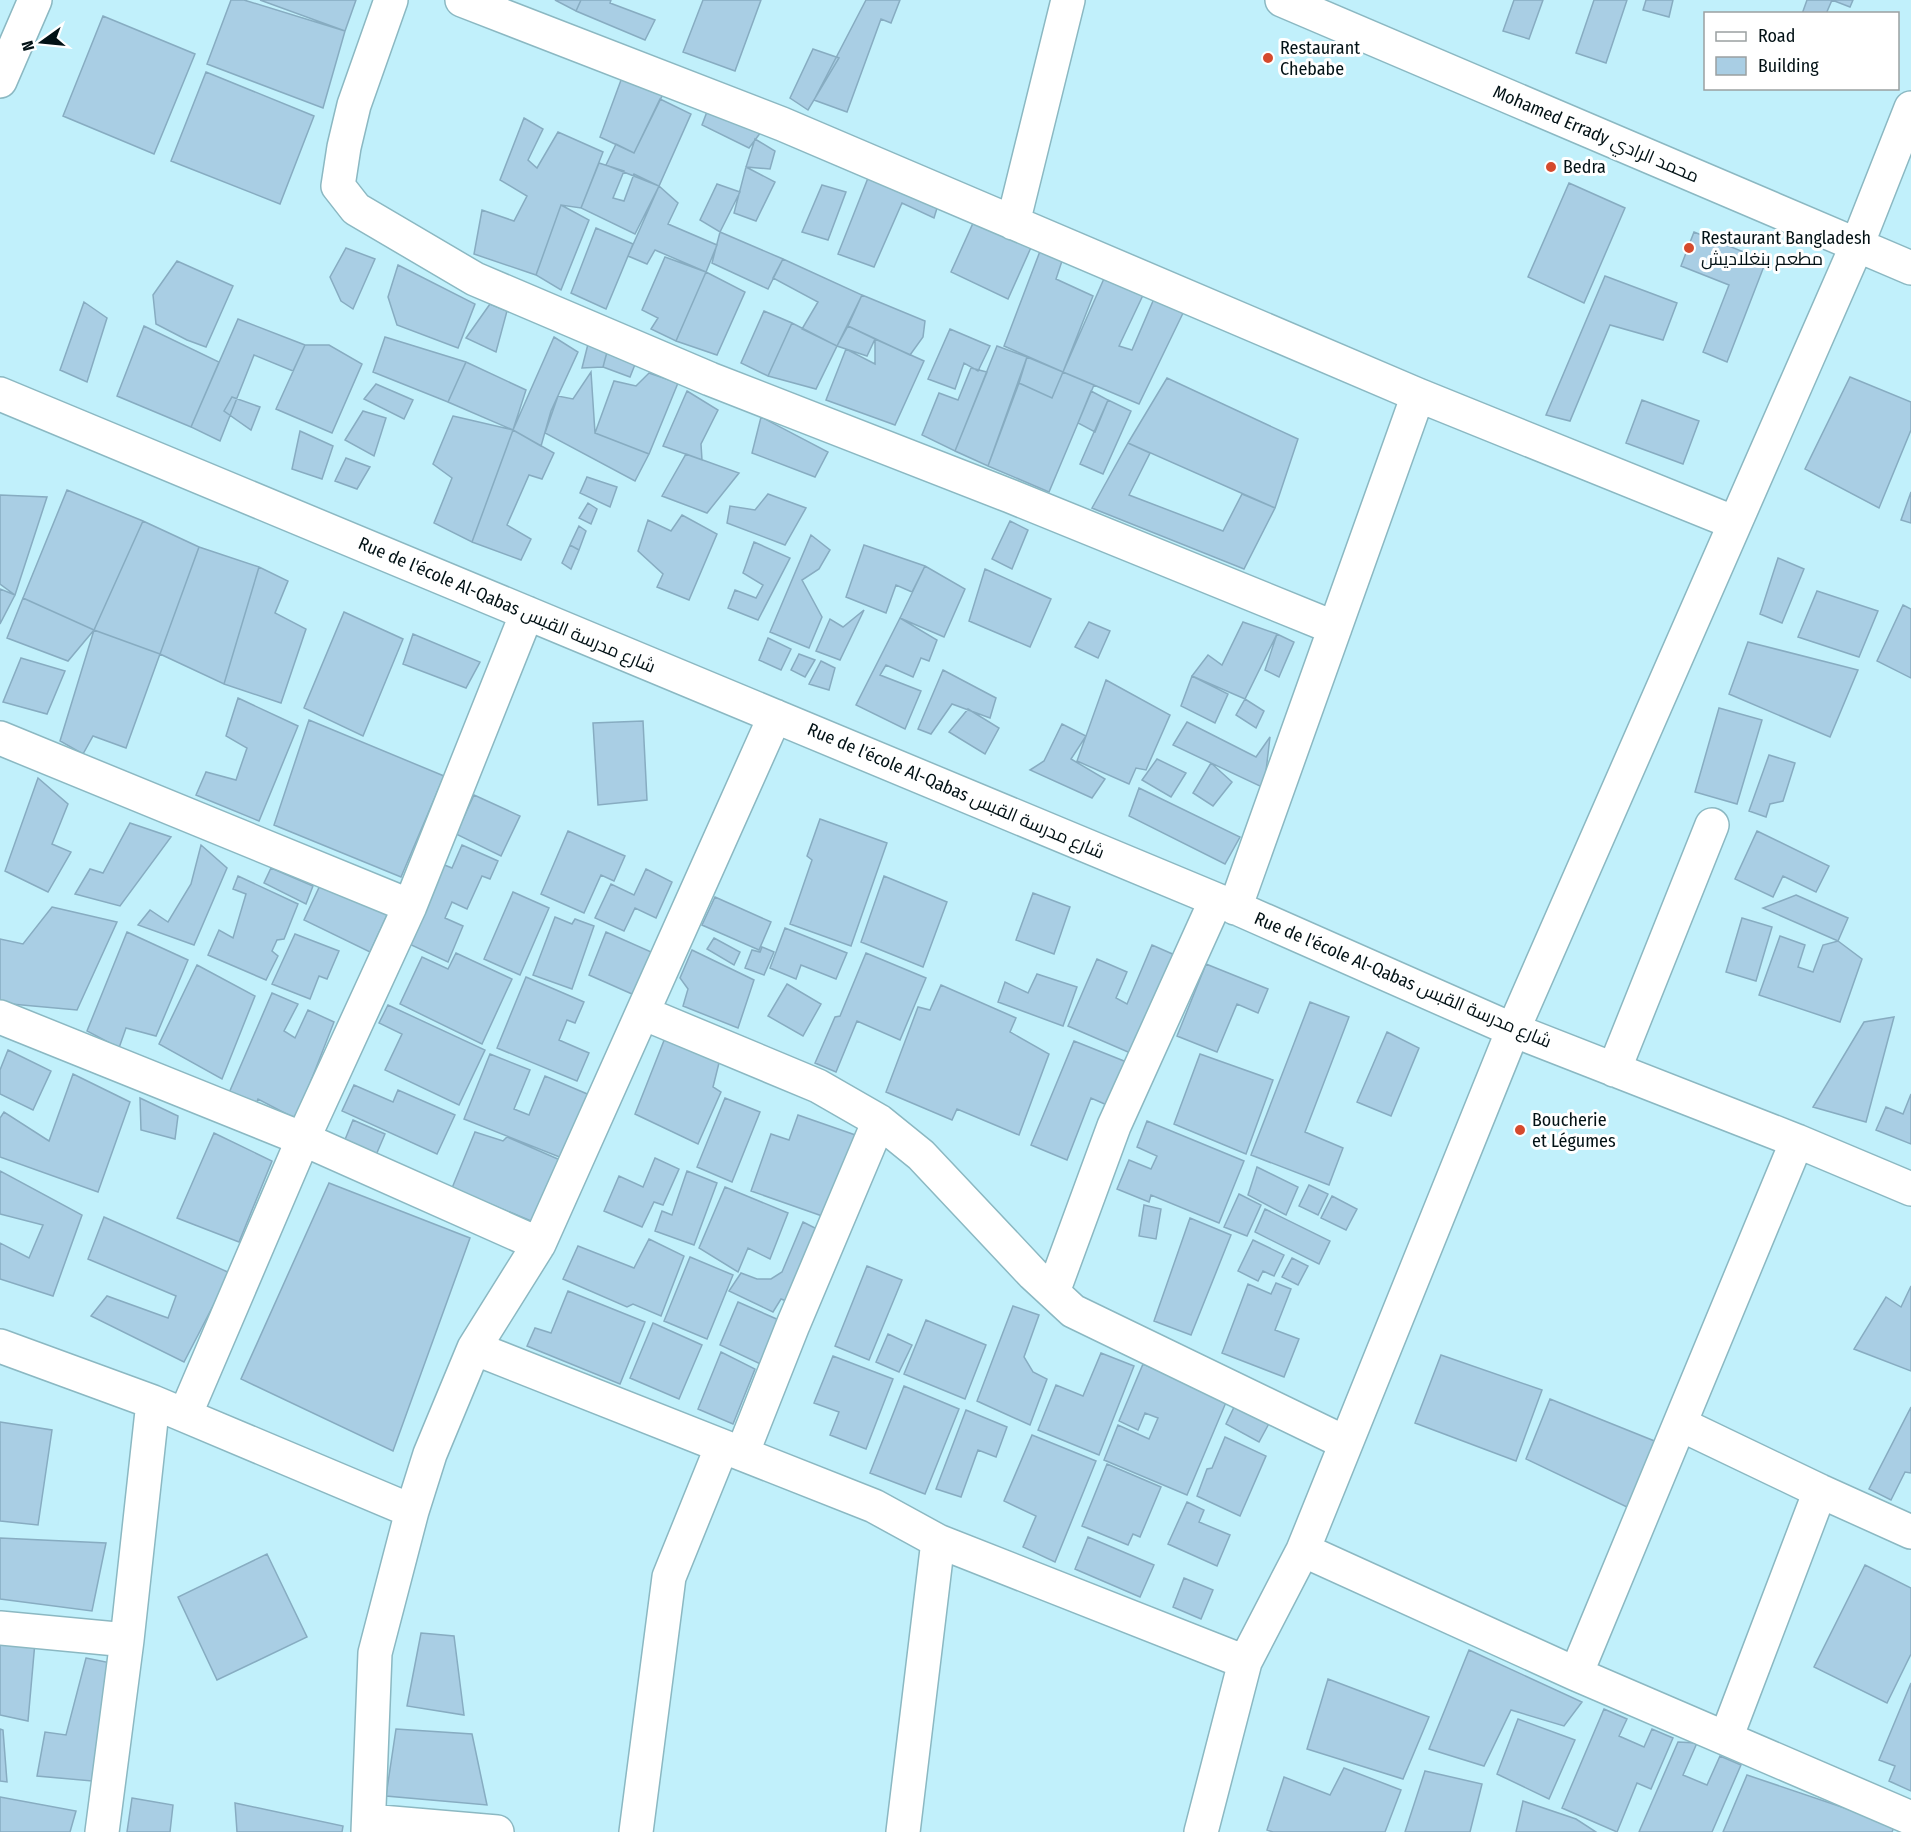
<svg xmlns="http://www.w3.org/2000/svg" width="1911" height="1832" font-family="'Fira Sans Condensed',Cairo,sans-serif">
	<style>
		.building { fill: #a9cee4; stroke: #87acc1; stroke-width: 1.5 }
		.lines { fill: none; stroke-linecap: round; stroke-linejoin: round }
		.minor-casing { stroke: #8bb8c2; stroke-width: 36 }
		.minor { stroke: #fff; stroke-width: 33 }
		.poi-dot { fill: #d54a2d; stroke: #fff; stroke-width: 2 }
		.labels { text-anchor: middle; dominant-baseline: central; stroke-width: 6; stroke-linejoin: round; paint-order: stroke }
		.poi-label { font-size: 18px; fill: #021115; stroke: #fff; text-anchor: start }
		.street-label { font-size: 18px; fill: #021115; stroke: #fff }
	</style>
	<rect width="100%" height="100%" fill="#c1f0fb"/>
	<!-- building -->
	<path class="building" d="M231 0H244L345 31 323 108 207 64Z
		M260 0H356L345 31Z
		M555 0H581L576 11Z
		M581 0H611L610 3 655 20 645 40 576 11Z
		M703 0H761L735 71 683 52Z
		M866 0H900L891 23 881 19 847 112 814 100Z
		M1514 0H1543L1529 39 1503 31Z
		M1594 0H1627L1606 63 1576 53Z
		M1646 0H1673L1669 17 1643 10Z
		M1807 0H1832L1826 14H1802Z
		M1832 0H1853L1850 7Z
		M103 16 195 54 154 154 63 116Z
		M813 49 839 58 808 110 790 98Z
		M206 72 314 116 280 204 171 161Z
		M624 72 665 90 634 153 600 137Z
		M660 99 691 114 659 186 606 165 616 144 634 153Z
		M708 109 761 132 749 148 702 125Z
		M524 118 543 129 528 160 537 168 558 132 603 152 581 208 561 205 536 275 474 254 482 210 514 221 527 196 500 180Z
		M755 139 775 151 770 169 746 167Z
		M599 163 624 171 613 198 624 201 634 174 659 186 635 234 581 208Z
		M746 167 775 182 756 221 734 213Z
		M868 178 938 205 934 218 902 203 874 267 838 254Z
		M1569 183 1625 208 1584 303 1528 277Z
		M717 184 740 192 720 232 700 220Z
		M822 185 846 192 828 240 802 232Z
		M659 186 678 203 668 224 717 245 706 272 655 250 647 264 628 256Z
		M561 205 589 220 561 290 536 275Z
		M974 221 1033 243 1008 299 951 272Z
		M596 228 633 244 606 309 571 293Z
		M720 232 783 259 768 289 712 263Z
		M1694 232 1766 261 1727 362 1703 352 1729 285 1681 266Z
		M1042 246 1064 255 1056 279 1093 296 1063 372 1004 346Z
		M346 248 375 259 353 309 341 301 330 277Z
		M665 257 706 272 676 341 651 329 658 318 642 310Z
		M783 259 862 295 837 346 802 329 818 302 773 278Z
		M177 261 233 286 206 347 187 340 156 324 153 295Z
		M398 265 475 304 458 348 397 325 388 297Z
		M706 272 745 292 717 355 676 341Z
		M1106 274 1145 291 1119 346 1132 350 1156 294 1186 307 1139 404 1063 372Z
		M1605 276 1677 303 1663 340 1610 325 1570 421 1546 415Z
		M862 295 925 321 923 337 910 355 848 326Z
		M84 302 107 318 87 382 60 370Z
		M490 304 507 311 496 352 466 338Z
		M764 311 792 323 768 376 741 363Z
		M238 319 305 345 293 371 254 355 220 441 191 427Z
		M792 323 837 346 816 389 768 376Z
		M144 326 219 362 191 427 117 396Z
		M848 326 875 339 867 356 837 346Z
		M950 329 990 346 978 371 964 363 955 389 928 379Z
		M385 337 466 362 448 402 373 372Z
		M554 337 578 352 551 411 541 446 513 430Z
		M875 339 924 361 895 425 826 400 846 349 875 364Z
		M588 344 607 352 603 367 582 368Z
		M305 345H329L362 364 332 433 276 409Z
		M997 346 1027 357 988 466 955 451Z
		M607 352 636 362 630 377 603 367Z
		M1027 357 1063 372 1052 398 1019 383Z
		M466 362 526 390 513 430 448 402Z
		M971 368 987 372 955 451 922 435 939 393 958 400Z
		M591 372 595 433 649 454 635 481 545 433 558 396 573 399Z
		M1063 372 1094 385 1049 492 988 466 1019 383 1052 398Z
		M649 373 678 383 649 454 595 433 614 381 636 386Z
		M1850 377 1911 402V430L1879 508 1805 469Z
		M1167 378 1298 439 1275 508 1128 443Z
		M376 384 413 400 404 419 364 399Z
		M687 391 718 410 701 444 702 460 663 446Z
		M1091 391 1108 400 1095 432 1078 423Z
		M232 397 260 407 251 430 224 411Z
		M1108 400 1131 411 1103 474 1080 464Z
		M1642 400 1699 421 1683 464 1626 443Z
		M363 411 386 418 374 456 345 440Z
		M453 416 513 430 472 542 434 523 452 478 433 464Z
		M761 417 828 452 815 477 752 453Z
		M513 430 554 453 542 479 529 475 507 525 531 539 521 560 472 542Z
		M300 431 333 446 322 479 292 469Z
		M1128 443 1150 453 1129 495 1223 531 1242 494 1275 508 1244 569 1092 508Z
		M686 454 739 473 707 513 662 496Z
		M346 458 370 467 357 489 335 481Z
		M587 477 617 487 610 507 580 493Z
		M67 490 143 521 94 630 23 598Z
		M1911 492V523L1901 520Z
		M768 494 806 508 785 545 727 523 730 506 755 510Z
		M0 495 47 497 15 595 0 584Z
		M588 503 597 509 591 524 579 518Z
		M682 515 717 534 689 600 657 587 663 574 638 551 648 520 671 531Z
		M143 521 199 547 160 654 94 630Z
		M1010 521 1028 530 1012 569 992 559Z
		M579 526 586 531 579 550 570 545Z
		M811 535 830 550 819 569 802 580 822 617 809 648 770 632Z
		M754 542 790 558 758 620 728 608 735 590 756 598 763 585 743 573Z
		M570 545 579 550 571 569 562 563Z
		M864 545 925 566 912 592 896 585 886 613 846 597Z
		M199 547 259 567 224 684 160 654Z
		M1778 558 1804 569 1782 623 1760 614Z
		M925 566 965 589 944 637 900 618Z
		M259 567 288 581 275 613 306 629 281 703 224 684Z
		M985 569 1051 599 1030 647 969 621Z
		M0 589 15 595 0 624Z
		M1817 591 1878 611 1859 657 1798 637Z
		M23 598 94 630 68 661 7 638Z
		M1903 605 1911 609V678L1877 661Z
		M864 610 840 660 816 651 830 619 843 627Z
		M344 612 403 639 363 736 304 708Z
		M900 618 937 640 929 661 921 658 913 677 886 665 880 675 921 691 905 729 856 705Z
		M1089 622 1110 631 1098 658 1075 647Z
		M1243 622 1277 634 1245 699 1192 676 1208 655 1222 665Z
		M94 630 160 654 126 748 93 736 83 754 60 741Z
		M413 634 480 662 466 688 403 664Z
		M1277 634 1294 642 1279 677 1265 670Z
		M768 638 791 649 781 670 759 660Z
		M1748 642 1858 670 1830 737 1729 694Z
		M799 654 815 660 805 677 791 670Z
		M21 658 65 671 47 714 3 702Z
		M821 661 835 668 829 690 809 684Z
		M943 670 996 698 990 718 952 704 931 734 918 729Z
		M1192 676 1228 694 1215 723 1181 706Z
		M1106 680 1170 715 1146 770 1136 768 1129 784 1077 761Z
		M238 698 298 726 259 821 196 795 206 772 236 780 247 748 226 736Z
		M1245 699 1264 711 1256 728 1236 715Z
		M1719 708 1762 720 1737 804 1695 792Z
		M968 709 999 728 985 754 949 732Z
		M309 720 444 776 401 877 274 825Z
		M643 721 647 800 598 805 593 723Z
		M1187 722 1256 757 1270 737 1264 788 1173 745Z
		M1062 724 1086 736 1071 759 1105 779 1092 798 1030 770 1044 761Z
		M1769 755 1795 763 1783 801 1770 804 1766 817 1749 811Z
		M1157 759 1186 773 1171 797 1142 780Z
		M1211 763 1232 782 1213 806 1193 793Z
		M38 778 68 804 52 844 71 852 48 892 5 871Z
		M1139 788 1240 837 1225 864 1129 816Z
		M474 795 520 816 501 856 456 834Z
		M820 819 887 843 851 946 790 924 812 860 807 856Z
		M130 823 171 837 120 906 75 894 90 869 103 873Z
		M568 831 625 856 614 881 601 875 584 913 541 894Z
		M1757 831 1829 866 1816 892 1783 876 1773 897 1735 879Z
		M201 845 227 868 194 945 138 925 150 910 168 922 191 884Z
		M462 845 498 861 490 879 482 876 467 909 452 902 445 918 463 926 448 962 407 943 442 864 452 868Z
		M271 868 313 886 306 904 264 883Z
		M646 869 672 882 656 918 635 908 624 931 595 918 611 884 634 895Z
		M238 876 298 904 284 939 277 940 272 951 278 956 266 980 208 955 219 930 233 938 246 894 233 889Z
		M884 876 947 902 923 967 861 942Z
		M322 881 388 913 370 952 304 920Z
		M513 892 549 908 520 975 484 959Z
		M1033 893 1070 907 1054 954 1016 940Z
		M1796 895 1848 918 1838 941 1763 908Z
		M715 897 771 922 759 950 702 925Z
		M52 907 117 922 77 1010 0 1003V939L23 944Z
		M555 917 572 924 575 919 594 926 572 989 533 975Z
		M1742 918 1772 927 1756 981 1726 972Z
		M785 928 847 953 836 979 801 965 796 979 770 968Z
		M127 932 188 960 156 1036 126 1028 119 1048 87 1031Z
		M606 932 658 955 632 994 589 975Z
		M295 934 339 951 327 979 319 976 310 999 272 984Z
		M1780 936 1805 945 1798 967 1813 972 1823 945 1838 941 1862 959 1840 1022 1759 995Z
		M714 938 740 952 734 965 707 949Z
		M1152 945 1177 956 1135 1055 1068 1026 1097 959 1127 972 1116 998 1127 1004Z
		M762 947 774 952 764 975 745 968 752 950 760 952Z
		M692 950 754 980 738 1028 683 1006 688 989 680 978Z
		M456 953 512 979 482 1044 400 1004 422 957 448 969Z
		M866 953 926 978 900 1040 857 1021 836 1072 815 1063 835 1017 840 1016Z
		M1206 964 1268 989 1258 1013 1237 1004 1217 1052 1177 1036Z
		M197 965 255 996 222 1079 159 1044Z
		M1037 974 1077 987 1063 1026 998 1002 1005 982 1028 993Z
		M526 977 584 1002 575 1023 567 1020 559 1040 589 1053 577 1081 497 1048Z
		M787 984 821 1004 803 1036 768 1016Z
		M941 985 1016 1018 1010 1032 1049 1054 1019 1135 957 1109 952 1120 886 1092 918 1007 930 1010Z
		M272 993 298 1004 284 1031 295 1038 308 1010 334 1022 296 1119 258 1099 255 1107 229 1093Z
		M1310 1002 1349 1017 1305 1132 1343 1148 1329 1185 1251 1155Z
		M388 1005 485 1050 459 1105 385 1070 402 1034 379 1023Z
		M1894 1017 1866 1122 1813 1107 1864 1022Z
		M1387 1032 1419 1048 1391 1116 1357 1102Z
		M665 1038 720 1059 713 1087 721 1092 698 1144 635 1114Z
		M1074 1041 1134 1065 1116 1109 1091 1098 1067 1160 1031 1145Z
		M8 1050 51 1071 33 1110 0 1094V1070Z
		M490 1054 530 1070 514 1109 529 1115 545 1076 592 1096 567 1160 464 1119Z
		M1200 1054 1273 1080 1246 1154 1174 1124Z
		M73 1074 130 1102 98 1192 0 1157V1118L4 1112 49 1141Z
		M354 1085 393 1102 398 1090 455 1115 437 1154 342 1111Z
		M1911 1094V1144L1876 1130 1886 1107 1903 1114Z
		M140 1098 178 1116 175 1139 141 1130Z
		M725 1098 760 1112 732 1182 697 1167Z
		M798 1115 864 1138 825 1217 751 1191 771 1134 789 1140Z
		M353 1120 385 1134 376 1155 344 1142Z
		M1147 1121 1244 1161 1219 1223 1151 1195 1149 1202 1117 1189 1129 1160 1151 1169 1157 1156 1137 1147Z
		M475 1132 503 1141 507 1137 567 1163 543 1226 452 1188Z
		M214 1133 272 1161 239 1242 177 1218Z
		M655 1158 679 1169 663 1205 654 1202 642 1227 604 1211 619 1176 643 1187Z
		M1257 1167 1298 1187 1286 1215 1248 1195Z
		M0 1171 82 1215 53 1296 0 1279V1243L29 1258 43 1225 0 1214Z
		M687 1171 717 1183 694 1245 655 1231 662 1211 672 1215Z
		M329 1183 470 1238 393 1451 241 1379Z
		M1309 1185 1328 1194 1318 1215 1299 1206Z
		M725 1187 788 1213 770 1259 748 1248 738 1272 699 1248Z
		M1239 1194 1261 1205 1247 1236 1224 1227Z
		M1332 1196 1357 1209 1346 1230 1321 1218Z
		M1144 1205 1161 1209 1156 1239 1139 1236Z
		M1265 1209 1330 1241 1319 1264 1255 1232Z
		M104 1217 230 1273 184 1362 91 1316 107 1296 168 1318 176 1296 88 1259Z
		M1190 1218 1231 1235 1191 1335 1154 1321Z
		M803 1222 827 1234 797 1305 781 1299 773 1312 729 1291 741 1273 757 1279H771L782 1272Z
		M649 1239 684 1256 661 1316 633 1304 627 1307 563 1279 578 1246 634 1268Z
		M1253 1240 1284 1255 1274 1276 1263 1271 1258 1281 1238 1271Z
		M690 1257 733 1275 707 1339 664 1321Z
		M1292 1258 1308 1266 1298 1285 1282 1277Z
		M867 1266 902 1280 869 1360 835 1346Z
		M1276 1283 1291 1289 1275 1330 1299 1339 1284 1377 1222 1353 1248 1284 1271 1294Z
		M1911 1286V1371L1854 1349 1886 1297 1901 1307Z
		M568 1291 645 1322 620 1384 527 1346 535 1328 551 1333Z
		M738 1302 788 1324 769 1368 720 1345Z
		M1013 1306 1039 1315 1024 1357 1033 1372 1047 1379 1030 1425 977 1401Z
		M926 1320 986 1345 965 1399 904 1374Z
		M653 1323 702 1345 679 1399 630 1378Z
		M888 1334 912 1345 899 1372 876 1362Z
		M721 1352 755 1369 733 1424 698 1409Z
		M1101 1353 1134 1366 1099 1455 1038 1430 1056 1385 1083 1396Z
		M1441 1355 1542 1390 1516 1461 1415 1423Z
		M833 1356 893 1379 866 1449 830 1435 839 1412 814 1403Z
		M1143 1364 1227 1400 1187 1495 1104 1460 1118 1425 1149 1439 1158 1418 1145 1413 1138 1430 1119 1421Z
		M904 1386 959 1409 925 1494 870 1473Z
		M1550 1399 1657 1442 1629 1508 1526 1459Z
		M1236 1403 1272 1418 1259 1442 1226 1424Z
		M1911 1407V1473L1905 1472 1891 1500 1869 1489Z
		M966 1410 1007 1427 996 1457 978 1450 961 1497 936 1489Z
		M0 1422 52 1430 38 1525 0 1521Z
		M1032 1435 1096 1461 1055 1562 1023 1547 1036 1516 1004 1501Z
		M1225 1437 1266 1456 1240 1516 1197 1496 1207 1469 1212 1468Z
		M1107 1464 1161 1487 1140 1537 1133 1534 1128 1545 1082 1526Z
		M1187 1502 1204 1510 1199 1522 1230 1535 1217 1566 1168 1544Z
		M1088 1537 1154 1565 1140 1597 1075 1569Z
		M0 1538 106 1543 92 1611 0 1599Z
		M267 1554 307 1637 217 1680 178 1597Z
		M1865 1565 1911 1588V1654L1887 1703 1814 1667Z
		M1184 1578 1213 1590 1201 1619 1173 1607Z
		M421 1633 454 1636 464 1715 407 1706Z
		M35 1642 28 1721 0 1715V1643Z
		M1469 1650 1582 1702 1564 1726 1511 1710 1484 1766 1429 1749Z
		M86 1658 111 1663 98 1734 92 1781 37 1776 45 1732 66 1735Z
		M1328 1679 1429 1717 1403 1779 1307 1749Z
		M1911 1683V1791L1889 1781 1895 1766 1879 1760Z
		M1604 1709 1627 1719 1619 1736 1644 1747 1652 1729 1673 1738 1651 1789 1637 1783 1617 1832 1562 1808Z
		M1518 1719 1575 1740 1549 1799 1497 1774Z
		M0 1729 3 1730 7 1782 0 1781Z
		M396 1729 472 1734 487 1805 386 1796Z
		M1678 1742 1697 1743 1683 1775 1707 1785 1720 1756 1741 1765 1712 1832H1639Z
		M1344 1768 1401 1790 1385 1832H1273L1267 1830 1284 1777 1330 1795Z
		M1425 1771 1482 1784 1470 1832H1405Z
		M1747 1775 1895 1825 1892 1832H1723Z
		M0 1797 76 1811 70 1832H0Z
		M132 1798 173 1805 170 1832H127Z
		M1523 1801 1576 1819 1596 1832H1516Z
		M235 1803 343 1826 342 1832H237Z"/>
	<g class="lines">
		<!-- minor casing -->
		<g class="minor-casing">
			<path id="minor" d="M391 0 354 105 344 147 338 186 356 209 475 279 710 379 1010 496 1335 628
				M462 0 782 124 1418 395 1735 523
				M1282 0 1911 268
				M0 81 35 0
				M1013 223 1068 0
				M0 394 1241 910 1513 1030 1797 1141 1911 1189
				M0 738 410 906
				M1235 908 1418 395
				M643 1013 818 1086 879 1121 921 1155 1033 1274 1073 1311 1346 1443
				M0 1017 303 1139 539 1244
				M1614 1070 1712 825
				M1053 1292 1114 1126 1216 900
				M0 1346 153 1402 412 1511
				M474 1348 874 1506 938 1541 1245 1662
				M185 1415 303 1139 410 906 527 613
				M1680 1424 1820 1491 1911 1532
				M742 1454 793 1325 879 1121
				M1303 1550 1576 1674 1911 1818
				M0 1628 127 1640
				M1576 1674 1797 1141
				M1726 1738 1820 1491
				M369 1821 497 1832
				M102 1832 127 1640 153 1402
				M368 1832 375 1653 412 1511 430 1454 474 1348 539 1244 775 716
				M636 1832 669 1577 722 1446
				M903 1832 938 1541
				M1201 1832 1245 1662 1303 1550 1513 1030 1857 245 1911 108"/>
		</g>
		<!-- minor -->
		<use href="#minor" class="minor"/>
	</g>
	<!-- markers -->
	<g class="poi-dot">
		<circle cx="1268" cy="58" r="6"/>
		<circle cx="1551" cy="167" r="6"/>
		<circle cx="1689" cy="248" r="6"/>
		<circle cx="1520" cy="1130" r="6"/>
	</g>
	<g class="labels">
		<!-- poi labels -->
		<g class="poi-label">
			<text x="1280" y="48">Restaurant<tspan x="1280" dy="21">Chebabe</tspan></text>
			<text x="1563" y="167">Bedra</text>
			<text x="1701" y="238">Restaurant Bangladesh<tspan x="1701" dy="21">مطعم بنغلاديش</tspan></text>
			<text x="1532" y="1120">Boucherie<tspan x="1532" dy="21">et Légumes</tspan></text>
		</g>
		<!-- street labels -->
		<g class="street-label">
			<text transform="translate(1596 134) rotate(23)">Mohamed Errady محمد الرادي</text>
			<text transform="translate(507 605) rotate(23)">Rue de l'école Al-Qabas شارع مدرسة القبس</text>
			<text transform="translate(956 791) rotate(23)">Rue de l'école Al-Qabas شارع مدرسة القبس</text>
			<text transform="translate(1403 980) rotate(23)">Rue de l'école Al-Qabas شارع مدرسة القبس</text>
		</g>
	</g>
	<!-- legend -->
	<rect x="1704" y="12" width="195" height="78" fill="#ffffff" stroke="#9aa0a1" stroke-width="1.5"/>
	<rect x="1716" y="32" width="30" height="9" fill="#ffffff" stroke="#9aa0a1" stroke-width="1.5"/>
	<text x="1758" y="42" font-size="18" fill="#021115">Road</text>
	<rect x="1716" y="57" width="30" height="18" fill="#a9cee4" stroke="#9aa0a1" stroke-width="1.5"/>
	<text x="1758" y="72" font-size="18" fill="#021115">Building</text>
	<!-- north arrow -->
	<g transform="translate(42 42) rotate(255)" stroke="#ffffff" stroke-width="4.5" paint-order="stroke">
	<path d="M0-4.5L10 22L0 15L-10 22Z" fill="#021115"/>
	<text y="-9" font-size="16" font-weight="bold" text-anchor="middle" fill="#021115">N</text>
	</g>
</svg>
